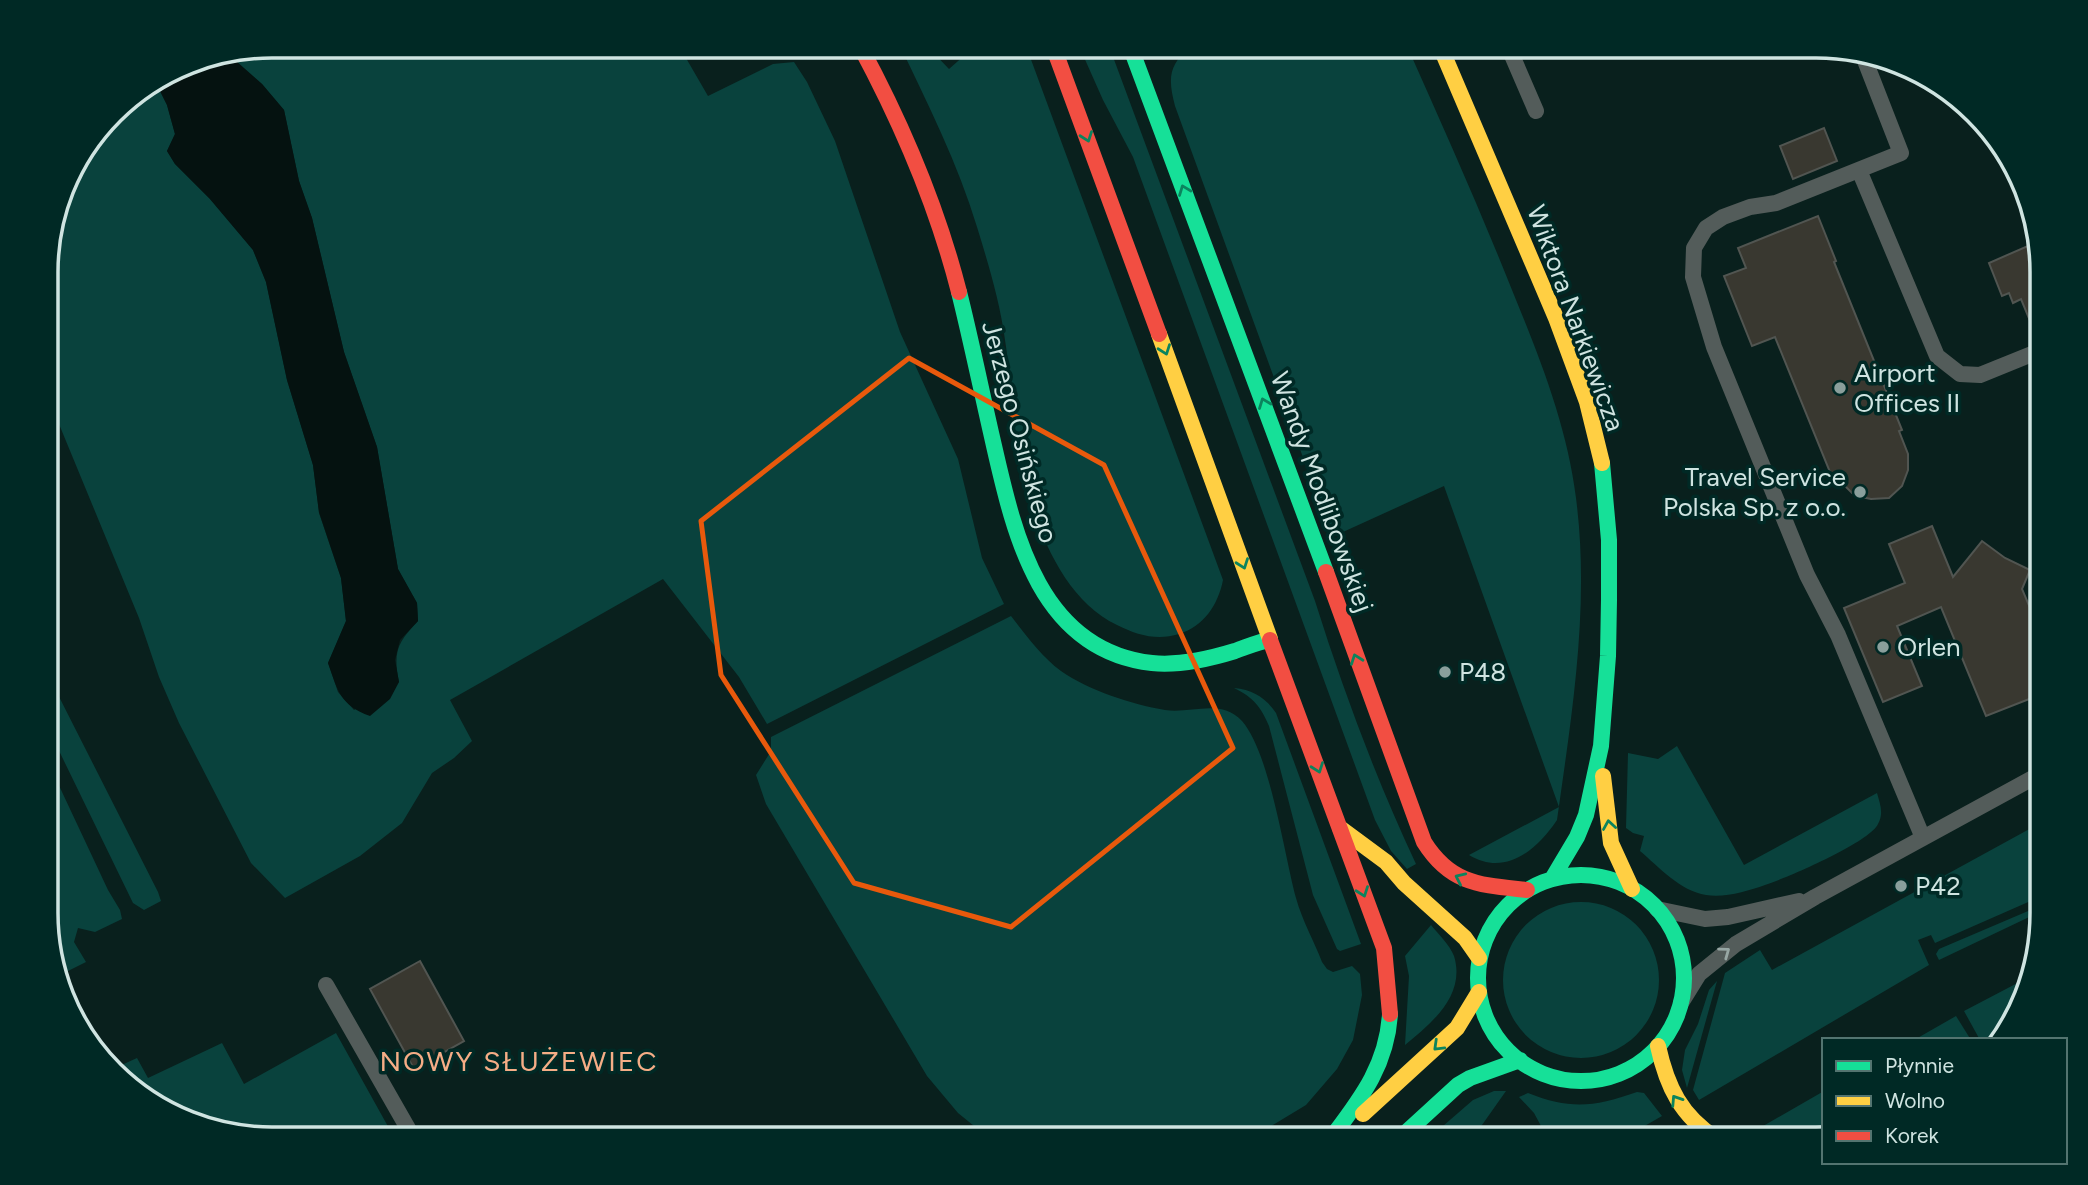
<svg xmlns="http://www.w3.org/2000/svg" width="2088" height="1185" font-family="Figtree,sans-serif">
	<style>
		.green { fill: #09423d }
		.water { fill: #051210 }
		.building { fill: #393830; stroke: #515551; stroke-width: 2 }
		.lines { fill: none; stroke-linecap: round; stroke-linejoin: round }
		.lane { stroke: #535c5a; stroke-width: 16 }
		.fast { stroke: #16e098; stroke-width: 16 }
		.slow { stroke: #ffcf43; stroke-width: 16 }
		.jam { stroke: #f24e42; stroke-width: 16 }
		.oneway { stroke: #0b845e }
		.oneway2 { stroke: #97a7a4 }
		.marked { fill: none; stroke: #e8590c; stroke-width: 5; stroke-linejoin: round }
		.poi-dot { fill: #8a9f9c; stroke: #002925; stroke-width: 2.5 }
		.labels { text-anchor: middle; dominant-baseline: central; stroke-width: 7; stroke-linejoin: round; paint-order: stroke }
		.street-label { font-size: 26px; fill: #cfe4e1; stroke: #002925 }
		.poi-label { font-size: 26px; fill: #cfe4e1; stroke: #002925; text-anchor: start }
		.neighbourhood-label { font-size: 28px; letter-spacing: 2px; fill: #f5ad86; stroke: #002925 }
		.rim { fill: none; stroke: #cfe4e1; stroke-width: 3.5 }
	</style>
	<rect width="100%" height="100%" fill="#09201d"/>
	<!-- green -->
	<path class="green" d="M272 46H679L708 96 773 64 794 62 807 82 835 141 900 332 958 459 982 558 1004 604 767 724 739 677 663 579 450 700 472 741 454 758 432 773 402 823 360 856 285 898 251 863 179 723 159 677 139 618 47 395V243L69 171 122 102 155 81 167 105 175 134 167 151 175 164 210 199 253 250 266 282 287 380 313 465 319 513 341 578 346 621 328 663 338 692 354 710 399 682C393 652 397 643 418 621L417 603 398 569 377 447 344 352 312 218 299 181 284 110 262 84 228 54Z
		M900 46H927L949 69 975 46H1026L1223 580C1218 605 1204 626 1179 634 1157 641 1137 635 1117 625 1046 591 1021 481 1011 409 1008 386 1009 363 1005 340 1000 302 988 263 977 227 958 164 928 104 900 46Z
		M1079 46H1109L1315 601C1343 690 1376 779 1416 864L1407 869 1391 851 1375 820 1133 157 1103 100Z
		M1191 46H1407C1443 127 1479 207 1512 290 1539 356 1567 425 1576 498 1590 606 1572 713 1557 820 1537 850 1505 877 1469 855L1559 807 1444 486 1332 537 1175 106C1168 79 1168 65 1191 46Z
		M1011 616C1026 635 1041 656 1061 671 1090 691 1131 704 1165 710 1191 714 1221 698 1242 721 1270 753 1284 854 1296 898 1302 920 1314 941 1322 962L1327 969 1333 972 1352 966 1360 974 1362 995 1353 1040 1337 1069 1306 1105 1250 1139H985L979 1130 958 1113 927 1076 766 804 756 775 771 751V737Z
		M47 673 158 892 161 901 144 910 133 903 47 726Z
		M1234 688C1253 690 1265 697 1276 713L1361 944 1340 951 1337 949 1313 895 1269 726C1261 707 1253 697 1234 688Z
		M1677 746 1744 865 1877 793C1880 804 1884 813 1878 824 1870 842 1787 878 1765 885 1748 891 1725 898 1706 895 1680 891 1659 867 1640 851L1644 836 1633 833 1626 828 1628 753 1658 759Z
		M47 760 108 890 120 910 122 919 95 932 78 928 74 942 86 962 60 975 47 942Z
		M2042 822V896L1935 943 1931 935 1918 940 1929 965 1699 1100 1693 1090 1725 973 1760 950 1772 970Z
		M1503 980a78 78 0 1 1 156 0a78 78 0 1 1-156 0Z
		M2042 905V911L1939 960 1936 954 1939 949Z
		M1431 925C1438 934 1450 945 1454 956 1466 995 1432 1023 1405 1045L1409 976 1405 956Z
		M2027 978 2012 1026 2000 1040H1980L1964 1011Z
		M1717 981 1687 1088 1682 1070 1685 1050 1698 1024 1709 990Z
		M1956 1016 1971 1040H1914Z
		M336 1033 395 1139H271L159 1109 115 1068 137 1058 148 1078 222 1043 244 1084Z
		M1494 1091H1506L1482 1125 1465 1139H1428L1473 1100Z
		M1824 1091V1131L1772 1135 1751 1133Z
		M1637 1092 1644 1093 1662 1116 1622 1139H1548L1534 1113 1519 1097 1528 1093C1571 1110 1594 1107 1637 1092Z"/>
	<!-- water -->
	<path class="water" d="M228 54 262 84 284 110 299 181 312 218 344 352 377 447 398 569 417 603 418 621 400 640 395 660 399 682 390 699 370 716C340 705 338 691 328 663L346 621 341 578 319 512 313 465 287 380 266 282 253 250 210 199 175 164 167 151 175 134 167 105 155 81 185 63Z"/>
	<!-- building -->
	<path class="building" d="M1824 128 1837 161 1793 179 1780 146Z
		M1818 216 1836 261 1834 262 1902 430 1899 431 1908 454V470L1902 486 1889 498 1871 499 1861 497 1852 493 1839 480 1834 482 1775 337 1752 346 1724 276 1746 268 1738 248Z
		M2037 242 2042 256V340H2038L2021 299 2013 303 2009 293 2002 296 1989 263Z
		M1932 526 1953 577 1982 541 2005 558 2030 570 2022 589 2042 636V694L1986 716 1941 607 1897 626 1922 686 1883 702 1844 608 1905 583 1889 544Z
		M420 961 464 1041 414 1069 370 989Z"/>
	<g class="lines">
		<!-- lane -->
		<path class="lane" d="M1508 46 1536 111
			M1864 58 1901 153 1776 203 1750 207 1723 217 1706 228 1694 248 1693 277 1714 347 1807 575 1838 635 1923 838
			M1859 170 1937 356 1960 374 1980 375 2042 350
			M1657 909 1705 919 1728 917 1799 901
			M326 985 414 1139
			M1681 1003 1699 974 1736 944 1815 897 2042 773"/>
		<!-- fast -->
		<path class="fast" d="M1130 46 1326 572
			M959 292C971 340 981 389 992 437 1013 529 1037 650 1152 663 1180 666 1209 659 1235 651 1247 647 1260 641 1270 640
			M1478 978a103 103 0 1 1 206 0a103 103 0 1 1-206 0Z
			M1552 879 1577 837 1586 815 1601 746 1608 656 1609 600V540L1602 463
			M1334 1134C1363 1096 1387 1063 1390 1014
			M1399 1139 1458 1085 1470 1078 1520 1060"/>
		<!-- slow -->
		<path class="slow" d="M1440 46 1556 318 1587 402 1602 463
			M1159 334 1270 639
			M1603 776 1611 843 1632 889
			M1340 828 1386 862 1404 883 1465 938 1479 958
			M1658 1046C1667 1087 1681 1116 1717 1139
			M1363 1114 1457 1028 1479 992"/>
		<!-- jam -->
		<path class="jam" d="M860 46C902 124 937 206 959 292
			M1053 46 1159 334
			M1326 572 1424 842C1451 885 1481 885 1527 890
			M1270 640 1384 948 1390 1014"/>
	</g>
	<!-- one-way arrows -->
	<defs><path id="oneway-chevron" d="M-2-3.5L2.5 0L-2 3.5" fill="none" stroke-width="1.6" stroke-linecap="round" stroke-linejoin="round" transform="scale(1.75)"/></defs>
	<g class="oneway">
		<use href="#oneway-chevron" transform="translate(1087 137) rotate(70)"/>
		<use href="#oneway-chevron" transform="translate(1184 190) rotate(-111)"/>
		<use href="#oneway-chevron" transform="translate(1165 350) rotate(70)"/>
		<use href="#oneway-chevron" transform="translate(1264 403) rotate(-111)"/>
		<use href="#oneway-chevron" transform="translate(1243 564) rotate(70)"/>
		<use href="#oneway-chevron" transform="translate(1356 659) rotate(-110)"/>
		<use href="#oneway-chevron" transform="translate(1318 768) rotate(70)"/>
		<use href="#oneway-chevron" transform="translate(1609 825) rotate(-99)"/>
		<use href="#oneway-chevron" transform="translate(1460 878) rotate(-155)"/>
		<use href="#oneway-chevron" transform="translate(1363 892) rotate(70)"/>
		<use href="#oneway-chevron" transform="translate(1438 1046) rotate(136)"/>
		<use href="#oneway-chevron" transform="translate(1676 1100) rotate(-123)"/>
	</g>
	<use class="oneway2" href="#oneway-chevron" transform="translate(1725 952) rotate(-36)"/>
	<!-- marked area -->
	<path class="marked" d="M909 358 1104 465 1233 748 1011 927 854 883 721 675 701 521Z"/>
	<!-- markers -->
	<g class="poi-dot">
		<circle cx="1840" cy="388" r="7"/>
		<circle cx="1860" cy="492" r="7"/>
		<circle cx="1883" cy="647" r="7"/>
		<circle cx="1445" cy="672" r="7"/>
		<circle cx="1901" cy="886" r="7"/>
	</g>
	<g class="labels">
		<!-- street labels -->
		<g class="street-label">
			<text transform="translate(1576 318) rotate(70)">Wiktora Narkiewicza</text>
			<text transform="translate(1020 432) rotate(75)">Jerzego Osińskiego</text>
			<text transform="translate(1322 492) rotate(70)">Wandy Modlibowskiej</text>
		</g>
		<!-- poi labels -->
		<g class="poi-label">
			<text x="1854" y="373">Airport<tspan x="1854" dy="30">Offices II</tspan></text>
			<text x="1846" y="477" text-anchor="end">Travel Service<tspan x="1846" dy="30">Polska Sp. z o.o.</tspan></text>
			<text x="1897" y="647">Orlen</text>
			<text x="1459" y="672">P48</text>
			<text x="1915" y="886">P42</text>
		</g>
		<!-- neighbourhood labels -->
		<g class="neighbourhood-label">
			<text x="519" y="1061">NOWY SŁUŻEWIEC</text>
		</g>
	</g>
	<!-- crop -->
	<path d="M0 0H2088V1185H0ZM272 58H1816A214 214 0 0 1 2030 272V913A214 214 0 0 1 1816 1127H272A214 214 0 0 1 58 913V272A214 214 0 0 1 272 58Z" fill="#002925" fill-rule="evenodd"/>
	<path class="rim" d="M272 58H1816A214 214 0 0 1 2030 272V913A214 214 0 0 1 1816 1127H272A214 214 0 0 1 58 913V272A214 214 0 0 1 272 58Z"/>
	<!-- legend -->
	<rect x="1822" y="1038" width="245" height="126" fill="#002925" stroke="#537470" stroke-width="2"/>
	<rect x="1836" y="1061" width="35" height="10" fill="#16e098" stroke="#537470" stroke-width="2"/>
	<text x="1885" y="1073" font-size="21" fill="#cfe4e1">Płynnie</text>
	<rect x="1836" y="1096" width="35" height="10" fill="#ffcf43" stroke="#537470" stroke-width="2"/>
	<text x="1885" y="1108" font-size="21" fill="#cfe4e1">Wolno</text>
	<rect x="1836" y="1131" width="35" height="10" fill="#f24e42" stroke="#537470" stroke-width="2"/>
	<text x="1885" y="1143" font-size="21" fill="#cfe4e1">Korek</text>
</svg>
